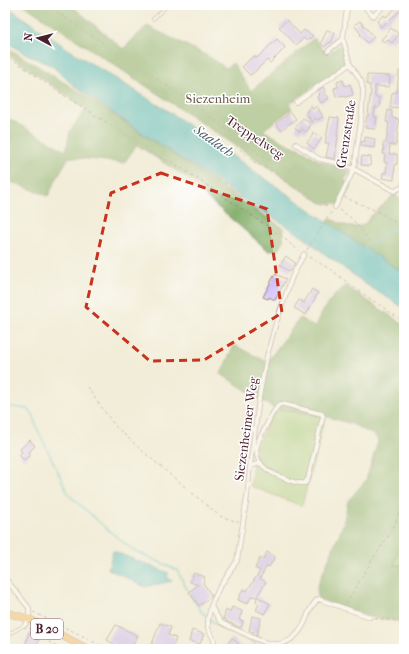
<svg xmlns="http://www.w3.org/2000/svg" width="409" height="654" font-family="'IM FELL French Canon',serif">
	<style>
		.green { fill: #9fc772; stroke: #74734e }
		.forest { fill: #7fac64; stroke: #646648 }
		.water { fill: #4bbac0; stroke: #4a6c76 }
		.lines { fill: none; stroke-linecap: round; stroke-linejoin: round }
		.stream { stroke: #4bbac0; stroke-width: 1.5 }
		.building { fill: #c9b7f9 }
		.lane-casing { stroke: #9e8682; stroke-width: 3.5 }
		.street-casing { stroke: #9e8682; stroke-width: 5.5 }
		.primary-casing { stroke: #9e8682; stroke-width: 8 }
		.path { stroke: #9e8682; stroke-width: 1; stroke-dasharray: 3 3; stroke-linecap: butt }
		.lane { stroke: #fff; stroke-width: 2 }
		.street { stroke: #fff; stroke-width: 4 }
		.primary { stroke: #f9bf6d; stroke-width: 7 }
		.marked { fill: none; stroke: #c8321e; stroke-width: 3; stroke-dasharray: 8 5; stroke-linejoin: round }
		.labels { text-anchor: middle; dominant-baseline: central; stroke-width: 3; stroke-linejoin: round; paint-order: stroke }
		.shield { fill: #fff; stroke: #80626b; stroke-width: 1 }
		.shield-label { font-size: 12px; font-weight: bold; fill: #4a1f2b }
		.park-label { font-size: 13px; fill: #685a44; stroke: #fff }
		.street-label { font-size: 13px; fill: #4a1f2b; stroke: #fff }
		.water-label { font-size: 14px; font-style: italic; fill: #4a5d67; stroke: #fff }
	</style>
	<rect width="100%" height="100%" fill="#fff"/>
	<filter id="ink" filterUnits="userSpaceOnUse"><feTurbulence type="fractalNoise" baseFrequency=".025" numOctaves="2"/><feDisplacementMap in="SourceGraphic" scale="8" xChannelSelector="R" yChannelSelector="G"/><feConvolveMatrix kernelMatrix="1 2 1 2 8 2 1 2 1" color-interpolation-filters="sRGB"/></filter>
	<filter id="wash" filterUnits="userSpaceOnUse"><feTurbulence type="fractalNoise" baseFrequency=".012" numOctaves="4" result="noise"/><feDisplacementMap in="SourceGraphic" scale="16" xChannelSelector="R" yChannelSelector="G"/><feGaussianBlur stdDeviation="0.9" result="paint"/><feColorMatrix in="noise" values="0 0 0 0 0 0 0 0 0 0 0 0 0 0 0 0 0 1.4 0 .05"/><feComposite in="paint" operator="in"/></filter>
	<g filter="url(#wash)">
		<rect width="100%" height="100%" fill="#f2edd8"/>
		<!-- green -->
		<path class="green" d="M275 409 325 416 302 506 250 486 255 448Z
			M404 532V565H394Z"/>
		<!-- forest -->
		<path class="forest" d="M24 5H71L123 49 147 26 206 55 226 68 233 63 251 91 314 38 327 55 341 44 346 64 289 104 292 109 263 130 284 142 305 151 318 160 350 171 344 181 352 185 340 207 335 203H322Z
			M5 46 89 98 283 228V242L278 250 269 251 207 198 196 184 137 145 124 163 69 157 60 172 48 196 18 184 5 181V120L8 118 66 151 70 131 86 109 5 52Z
			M394 194 404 202V273L365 248 327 222 330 218C337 223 354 230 362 225 366 223 369 219 371 216 379 209 387 201 394 194Z
			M346 286 404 325V532L394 565H404V622L370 617 318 599 317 587 343 525 348 501 366 480 378 442 376 436 352 424 325 416 275 409 221 374 234 345 267 362 300 318 314 327C324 310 329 297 346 286Z"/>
		<!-- water -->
		<path class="water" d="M5 5 68 49 168 111 247 166 365 248 404 273V308L367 285 325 254 299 234 245 200 148 137 73 85 52 66 22 52 5 41Z
			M113 551 169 573 167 576 172 581 145 587 108 569Z"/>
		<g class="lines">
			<!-- stream -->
			<path class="stream" d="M364 249 399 225 404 222
				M5 406 28 409 34 416 36 426 69 495 107 529 133 550 177 570 187 589 201 611 207 617
				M210 619 214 623 251 640 258 647 273 649"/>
		</g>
		<g id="blocks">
			<!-- building -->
			<path class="building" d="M398 6 401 10 381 27 377 21 384 15 386 17Z
				M287 20 300 34 304 30 313 36 307 41 304 38 296 45 279 27Z
				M360 21 374 37 367 43 360 35 361 34 354 25Z
				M391 28 399 34 392 43 388 40 385 43 381 40Z
				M327 30 335 33 331 43 330 42 324 47 321 43Z
				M277 39 285 47H284L285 48 270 63 267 60 251 75 250 74V75L242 67 250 59 254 56 257 58Z
				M399 71 404 72V92H402L401 108 390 107 392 93 397 92Z
				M367 75 390 76 389 87 375 86V97L380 98 379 108H375L374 117H377L375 129 365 128 367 116H368L371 90H370V85H367Z
				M343 80 345 86 350 84 353 95 345 97 344 96 341 97V96L336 97 334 88 338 87 337 82Z
				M323 87 326 91 324 92 329 98 321 103 317 97 320 94 317 91Z
				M311 105 313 109 317 106 323 117 317 120 315 118 312 123 306 112Z
				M388 110 392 111V118L399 119 396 145H390L389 154H397V164H395L394 180 382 178 383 173H386L387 163 384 162 385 154H383L384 148 383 147V143H386L389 123 386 122Z
				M291 112 296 119 281 130 276 123Z
				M330 117 339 118 337 135H338L335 159 326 157 329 143H325Z
				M303 118 311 124 306 132 302 129 300 132 295 128Z
				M314 133 322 138 314 149 307 143Z
				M365 137 375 139 374 148 361 146 362 141 365 142Z
				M362 156 371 157 370 166 361 165Z
				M286 256 295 263 290 272 280 265Z
				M275 274 286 279 275 300 269 297 268 299 263 297Z
				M312 289 318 293 306 315 294 308 299 300 304 303Z
				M30 440 35 446 29 452 31 454 24 460 19 455 22 452 20 449Z
				M267 552 275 557 269 567 267 566 260 578 266 582 257 596 270 604 264 614 256 610 259 604 256 602 257 597 252 596 247 604 238 600 243 589 247 591 260 571 255 568 260 558 263 560Z
				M194 573 205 577 203 583 212 596 211 597 199 606 189 592 198 585 190 582Z
				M232 607 242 611 239 620 243 621 241 628 228 622 226 621 227 620 223 619 226 610 230 612Z
				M252 616 261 618 257 635 253 634 254 632 249 631Z
				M160 623 171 627 168 635 176 638 172 649H166L162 647 161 649H150Z
				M116 625 138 636 131 649H123L107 640Z
				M192 630 204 634 200 644 189 641Z
				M29 632 37 635 35 639 39 640 36 649H24Z
				M232 638 241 646 239 649H223Z"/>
		</g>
	</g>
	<g filter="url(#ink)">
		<use href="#blocks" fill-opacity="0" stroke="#9e8682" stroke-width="1"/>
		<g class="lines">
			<!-- lane casing -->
			<g class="lane-casing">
				<path id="lane" d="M153 19 168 5
					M5 636 25 625"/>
			</g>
			<!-- street casing -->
			<g class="street-casing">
				<path id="street" d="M363 5 373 16 385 5
					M403 50H404
					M328 51 343 39
					M296 102 350 64
					M296 144 319 159 342 164 354 169 394 191 403 187 404 180
					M335 207 354 169 362 113 363 90 361 81 350 64 343 39 346 15 348 5
					M280 404H283L322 414 323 416 308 479 305 483C297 484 290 481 284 478 269 473 253 463 257 445 259 439 262 433 265 428 269 420 273 410 280 404Z
					M250 466 261 463
					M5 578 29 608V619L25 625
					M211 606C214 611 217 617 221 622 225 625 232 628 237 630 257 640 281 654 298 633 308 622 307 608 318 599L370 617
					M215 649 214 640 208 628V619L211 606 219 588 237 561 247 497 250 466 260 392 267 356 275 326 292 277 304 254"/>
			</g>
			<!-- primary casing -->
			<g class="primary-casing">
				<path id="primary" d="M5 612 29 619 88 649"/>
			</g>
			<!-- path -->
			<path class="path" d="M46 5 187 99 262 156 336 193
				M5 54 59 92 114 127 159 157 174 163 279 234 299 251
				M231 134 236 145 251 160 273 172 321 205 331 206
				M344 197 379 212 404 228
				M339 210C347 214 354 220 359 227 363 232 366 238 371 242
				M307 250 332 211
				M309 257 333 271 349 284 404 322
				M87 387 115 426 147 455 216 513 222 517 238 522
				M346 604 372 560 392 531 404 500
				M33 612 89 639 106 649
				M375 618 404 622
				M29 628 60 649"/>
			<!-- lane -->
			<use href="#lane" class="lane"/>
			<!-- street -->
			<use href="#street" class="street"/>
			<!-- primary -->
			<use href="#primary" class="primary"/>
		</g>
	</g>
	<!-- marked area -->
	<path d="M0 0H409V654H0ZM161 173 267 209 282 313 204 360 150 361 86 307 111 193Z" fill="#f2edd8" fill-opacity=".55" fill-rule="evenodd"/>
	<path class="marked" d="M161 173 267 209 282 313 204 360 150 361 86 307 111 193Z"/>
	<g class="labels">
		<!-- shield labels -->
		<rect class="shield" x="31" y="619" width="32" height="20" rx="3"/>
		<g class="shield-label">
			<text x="47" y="629">B 20</text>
		</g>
		<!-- park labels -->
		<g class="park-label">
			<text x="218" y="98">Siezenheim</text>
		</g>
		<!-- street labels -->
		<g class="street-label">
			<text transform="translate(346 134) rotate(-81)">Grenzstraße</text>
			<text transform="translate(255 137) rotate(34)">Treppelweg</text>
			<text transform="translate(246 429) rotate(-82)">Siezenheimer Weg</text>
		</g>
		<!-- water labels -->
		<g class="water-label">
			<text transform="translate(214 141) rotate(35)">Saalach</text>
		</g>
	</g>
	<!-- margin -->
	<rect width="409" height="654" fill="none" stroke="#fff" stroke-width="20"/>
	<!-- north arrow -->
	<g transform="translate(38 38) rotate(277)" stroke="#ffffff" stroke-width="3" paint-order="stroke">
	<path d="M0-3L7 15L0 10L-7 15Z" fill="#4a1f2b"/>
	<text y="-6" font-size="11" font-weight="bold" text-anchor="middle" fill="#4a1f2b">N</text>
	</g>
</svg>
